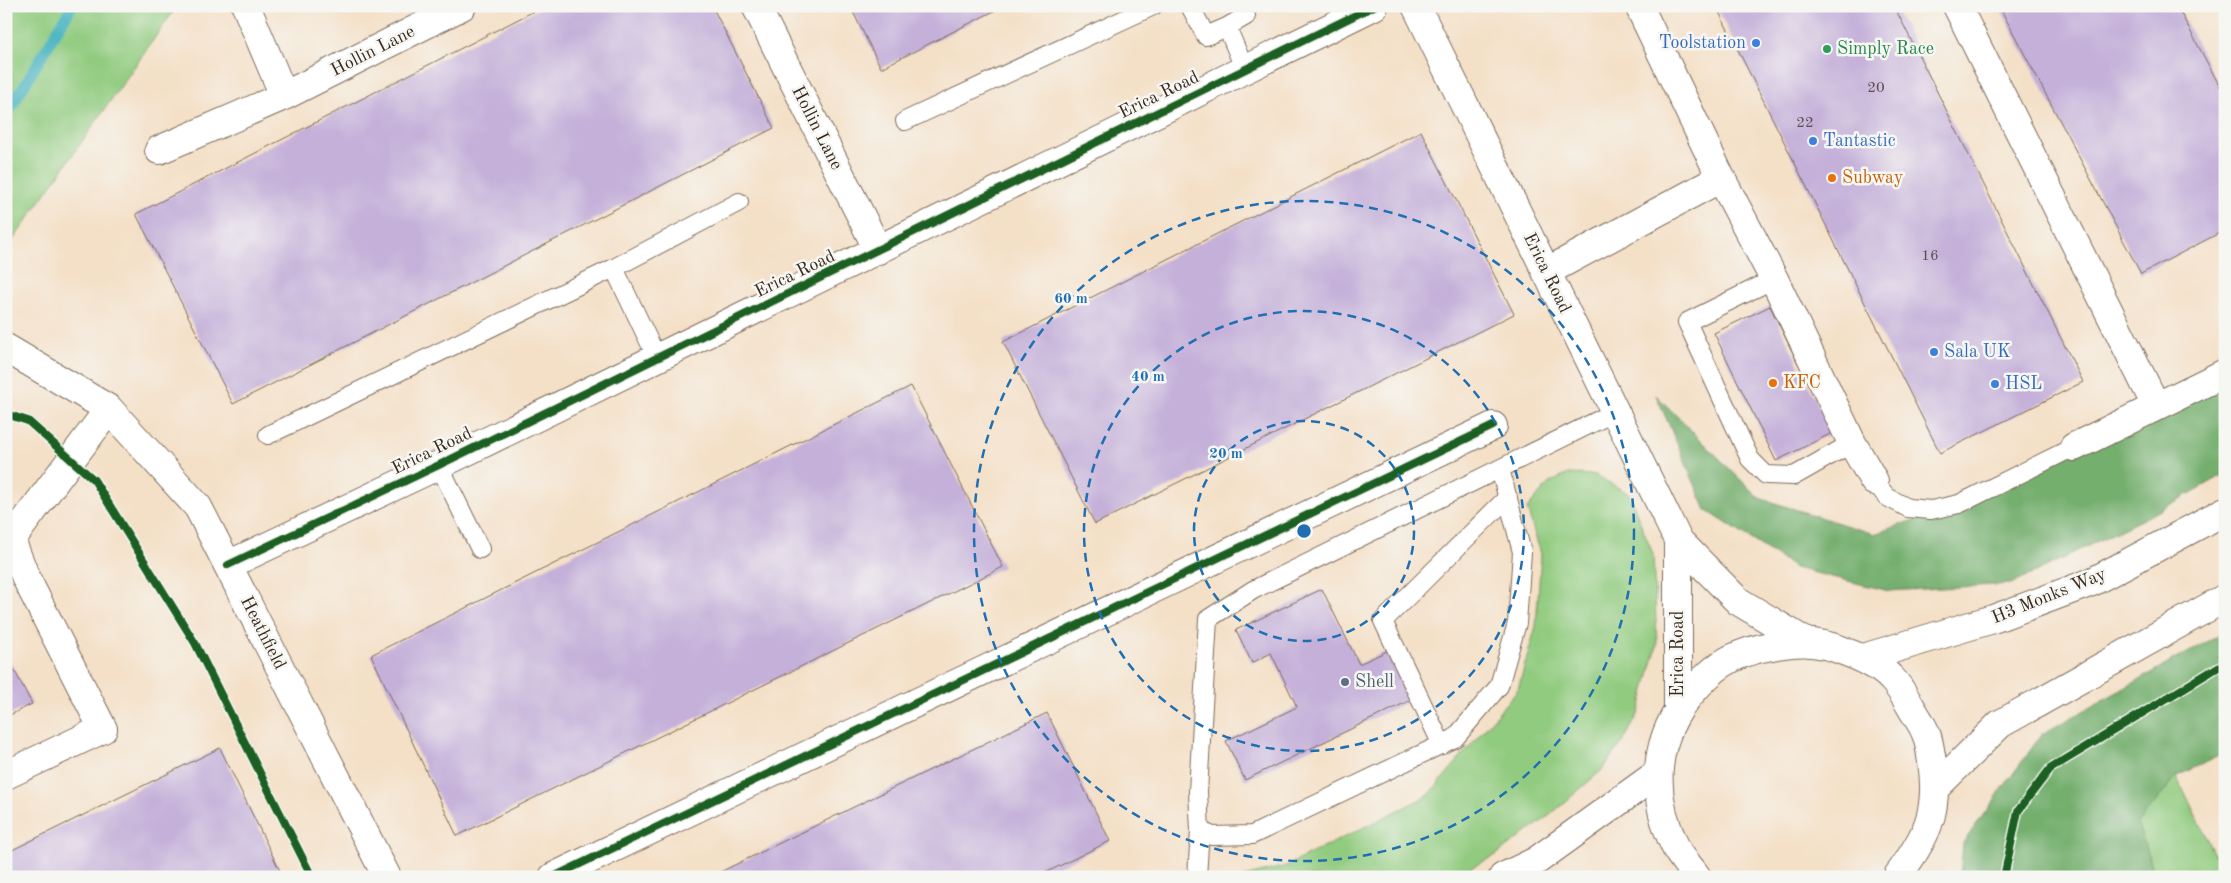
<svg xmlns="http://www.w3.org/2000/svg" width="2231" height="883" font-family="'Old Standard TT',serif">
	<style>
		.green { fill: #91cb7f; stroke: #667a4e }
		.forest { fill: #74af6e; stroke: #586c46 }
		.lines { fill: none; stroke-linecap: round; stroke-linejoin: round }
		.stream { stroke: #43b1bf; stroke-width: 11 }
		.building { fill: #c5b0d9 }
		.lane-casing { stroke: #7c6a59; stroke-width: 20 }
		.street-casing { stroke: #7c6a59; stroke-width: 30 }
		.primary-casing { stroke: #7c6a59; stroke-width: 30 }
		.lane { stroke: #fff; stroke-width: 18 }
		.street { stroke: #fff; stroke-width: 28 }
		.primary { stroke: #fff; stroke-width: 28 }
		.cycleway-casing { stroke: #f6f6f2; stroke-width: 11 }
		.cycleway { stroke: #1b5e20; stroke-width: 8 }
		.ring { fill: none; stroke: #1f6fb2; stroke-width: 2.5; stroke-dasharray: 9 6 }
		.shop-dot { fill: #3f7fe0; stroke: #f6f6f2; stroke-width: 2 }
		.leisure-dot { fill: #2e9e5b; stroke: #f6f6f2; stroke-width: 2 }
		.food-dot { fill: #e8710a; stroke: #f6f6f2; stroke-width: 2 }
		.service-dot { fill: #5c6f8a; stroke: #f6f6f2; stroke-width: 2 }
		.labels { text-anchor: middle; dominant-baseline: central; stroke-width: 5; stroke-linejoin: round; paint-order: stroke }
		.number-label { font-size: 15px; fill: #5e4c4d }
		.shop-label { font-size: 18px; fill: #366cbe; stroke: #f6f6f2; text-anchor: start }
		.leisure-label { font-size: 18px; fill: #27864d; stroke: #f6f6f2; text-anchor: start }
		.street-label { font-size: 18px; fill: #3b2a1e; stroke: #f6f6f2 }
		.food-label { font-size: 18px; fill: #c56008; stroke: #f6f6f2; text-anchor: start }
		.service-label { font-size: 18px; fill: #4e5e75; stroke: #f6f6f2; text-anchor: start }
		.centre { fill: #1f6fb2; stroke: #f6f6f2; stroke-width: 2.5 }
		.ring-label { font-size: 15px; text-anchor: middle; font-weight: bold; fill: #1f6fb2; stroke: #f6f6f2; stroke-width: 5; stroke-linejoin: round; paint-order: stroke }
	</style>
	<rect width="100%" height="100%" fill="#f6f6f2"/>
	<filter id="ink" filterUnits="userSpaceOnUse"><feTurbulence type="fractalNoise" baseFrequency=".02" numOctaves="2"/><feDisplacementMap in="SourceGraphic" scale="10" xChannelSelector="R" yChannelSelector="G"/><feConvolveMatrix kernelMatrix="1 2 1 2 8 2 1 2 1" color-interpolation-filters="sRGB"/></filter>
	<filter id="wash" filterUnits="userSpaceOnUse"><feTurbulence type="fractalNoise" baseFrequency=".0096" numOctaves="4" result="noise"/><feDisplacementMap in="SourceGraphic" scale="20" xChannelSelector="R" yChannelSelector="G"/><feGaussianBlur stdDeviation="1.12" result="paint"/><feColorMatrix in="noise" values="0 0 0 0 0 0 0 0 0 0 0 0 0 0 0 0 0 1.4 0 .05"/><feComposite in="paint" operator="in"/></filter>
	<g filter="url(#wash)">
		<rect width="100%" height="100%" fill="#f4e0c7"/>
		<!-- green -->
		<path class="green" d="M6 6H177L6 250Z
			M1568 474 1596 475 1629 494 1653 554 1657 645 1639 713 1623 742 1603 769 1549 816 1496 855 1452 877H1244L1286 866 1429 795 1518 689 1536 626 1541 554 1527 509 1549 483Z
			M2177 776 2225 877H2156L2137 824Z"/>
		<!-- forest -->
		<path class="forest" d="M2225 373V474L2155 513 2011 584 1889 591 1795 568 1706 510 1656 395 1759 498 1874 534 1959 504Z
			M2225 632V753L2177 776 2137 824 2156 877H1960L1963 843 2042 734Z"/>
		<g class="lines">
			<!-- stream -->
			<path class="stream" d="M6 111 10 109 72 6"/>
		</g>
		<g id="blocks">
			<!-- building -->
			<path class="building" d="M544 6H712L774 128 233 404 136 214Z
				M850 6H1004L881 68Z
				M1716 6H1894L2083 382 1940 453Z
				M1999 6H2177L2225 96V230L2141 274Z
				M1421 131 1514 314 1095 524 1003 342Z
				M1770 306 1832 433 1776 461 1714 333Z
				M911 386 1003 567 457 836 371 655Z
				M1322 589 1359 664 1389 650 1413 699 1245 780 1226 741 1297 707 1271 653 1252 663 1236 630Z
				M6 654 32 704 6 717Z
				M1047 713 1110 841 1037 877H710Z
				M220 748 283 877H6V853Z"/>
		</g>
	</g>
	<g filter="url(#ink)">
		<use href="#blocks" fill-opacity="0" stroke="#7c6a59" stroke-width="1"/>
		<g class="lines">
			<!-- lane casing -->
			<g class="lane-casing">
				<path id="lane" d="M1190 6 1206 36 1227 27 1245 70
					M1227 27 1246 16 1242 6
					M905 121 1153 6
					M614 268 739 202
					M1774 279 1687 322 1750 459 1766 475 1794 476 1852 443
					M268 435 614 268 657 358
					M439 465 480 549
					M1500 469 1522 552 1517 623 1499 686 1455 738 1252 835 1212 836 1200 830 1198 792 1208 619 1253 590 1615 412
					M1874 481 1887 497 1908 508 1931 510 1959 504 2074 447
					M1442 745 1383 621 1508 497
					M1197 877 1200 830"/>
			</g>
			<!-- street casing -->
			<g class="street-casing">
				<path id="street" d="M246 6 284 96
					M756 6 878 250
					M1416 6 1678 540 1738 601 1806 642
					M1639 6 1721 178 1774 279 1852 443 1874 481
					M1957 6 2156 406
					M159 150 284 96 462 6
					M1546 272 1721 178
					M6 348 109 409 198 507 387 877
					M2074 447 2225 373
					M1678 540V707
					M6 544 11 540 109 409
					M228 565 439 465 1374 6
					M6 775 103 729 26 578 11 540
					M553 877 1493 426"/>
			</g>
			<!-- primary casing -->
			<g class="primary-casing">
				<path id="primary" d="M1863 658 1993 619 2092 582 2225 511
					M1936 787 2000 724 2225 598
					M1503 877 1536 861 1658 773
					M1697 877C1690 867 1680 857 1675 846 1649 793 1653 736 1693 691 1714 667 1729 656 1761 648 1793 641 1816 639 1846 652 1862 658 1880 666 1892 679 1902 689 1909 705 1917 717 1928 734 1929 741 1932 762 1940 813 1926 837 1897 877"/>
			</g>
			<!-- lane -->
			<use href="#lane" class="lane"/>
			<!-- street -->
			<use href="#street" class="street"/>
			<!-- primary -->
			<use href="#primary" class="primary"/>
			<!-- cycleway casing -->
			<g class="cycleway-casing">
				<path id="cycleway" d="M6 414 28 421 94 480 195 643 312 877
					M228 565 439 465 1374 6
					M553 877 1493 426
					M2004 877 2018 811 2050 769 2225 663"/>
			</g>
			<!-- cycleway -->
			<use href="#cycleway" class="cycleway"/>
		</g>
	</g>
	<!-- distance rings -->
	<g class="ring">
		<circle cx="1304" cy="531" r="110"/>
		<circle cx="1304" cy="531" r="220"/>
		<circle cx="1304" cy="531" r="330"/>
	</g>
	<!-- markers -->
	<g class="shop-dot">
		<circle cx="1756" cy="43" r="5"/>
		<circle cx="1813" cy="141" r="5"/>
		<circle cx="1934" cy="352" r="5"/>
		<circle cx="1995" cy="384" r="5"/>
	</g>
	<circle class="leisure-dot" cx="1827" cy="49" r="5"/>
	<g class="food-dot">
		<circle cx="1832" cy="178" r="5"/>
		<circle cx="1773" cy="383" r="5"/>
	</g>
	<circle class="service-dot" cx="1345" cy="682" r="5"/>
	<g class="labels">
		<!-- number labels -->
		<g class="number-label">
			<text x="1876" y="88">20</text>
			<text x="1805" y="123">22</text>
			<text x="1930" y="256">16</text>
		</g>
		<!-- shop labels -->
		<g class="shop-label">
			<text x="1746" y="43" text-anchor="end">Toolstation</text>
			<text x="1823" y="141">Tantastic</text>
			<text x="1944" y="352">Sala UK</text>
			<text x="2005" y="384">HSL</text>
		</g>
		<!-- leisure labels -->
		<g class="leisure-label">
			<text x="1837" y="49">Simply Race</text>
		</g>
		<!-- street labels -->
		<g class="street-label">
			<text transform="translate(373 51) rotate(-27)">Hollin Lane</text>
			<text transform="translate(1159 95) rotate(-26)">Erica Road</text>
			<text transform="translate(817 128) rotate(63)">Hollin Lane</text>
			<text transform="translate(1547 273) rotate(64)">Erica Road</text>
			<text transform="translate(795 274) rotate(-26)">Erica Road</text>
			<text transform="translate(432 451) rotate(-26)">Erica Road</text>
			<text transform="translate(2049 596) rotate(-22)">H3 Monks Way</text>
			<text transform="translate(263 633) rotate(63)">Heathfield</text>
			<text transform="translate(1678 654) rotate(-90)">Erica Road</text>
		</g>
		<!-- food labels -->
		<g class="food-label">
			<text x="1842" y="178">Subway</text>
			<text x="1783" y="383">KFC</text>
		</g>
		<!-- service labels -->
		<g class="service-label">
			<text x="1355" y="682">Shell</text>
		</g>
	</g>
	<circle cx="1304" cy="531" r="8" class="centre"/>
	<g class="ring-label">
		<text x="1071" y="303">60 m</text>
		<text x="1148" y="381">40 m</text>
		<text x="1226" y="458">20 m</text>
	</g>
	<!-- margin -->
	<rect width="2231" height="883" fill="none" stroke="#f6f6f2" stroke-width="25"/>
</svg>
